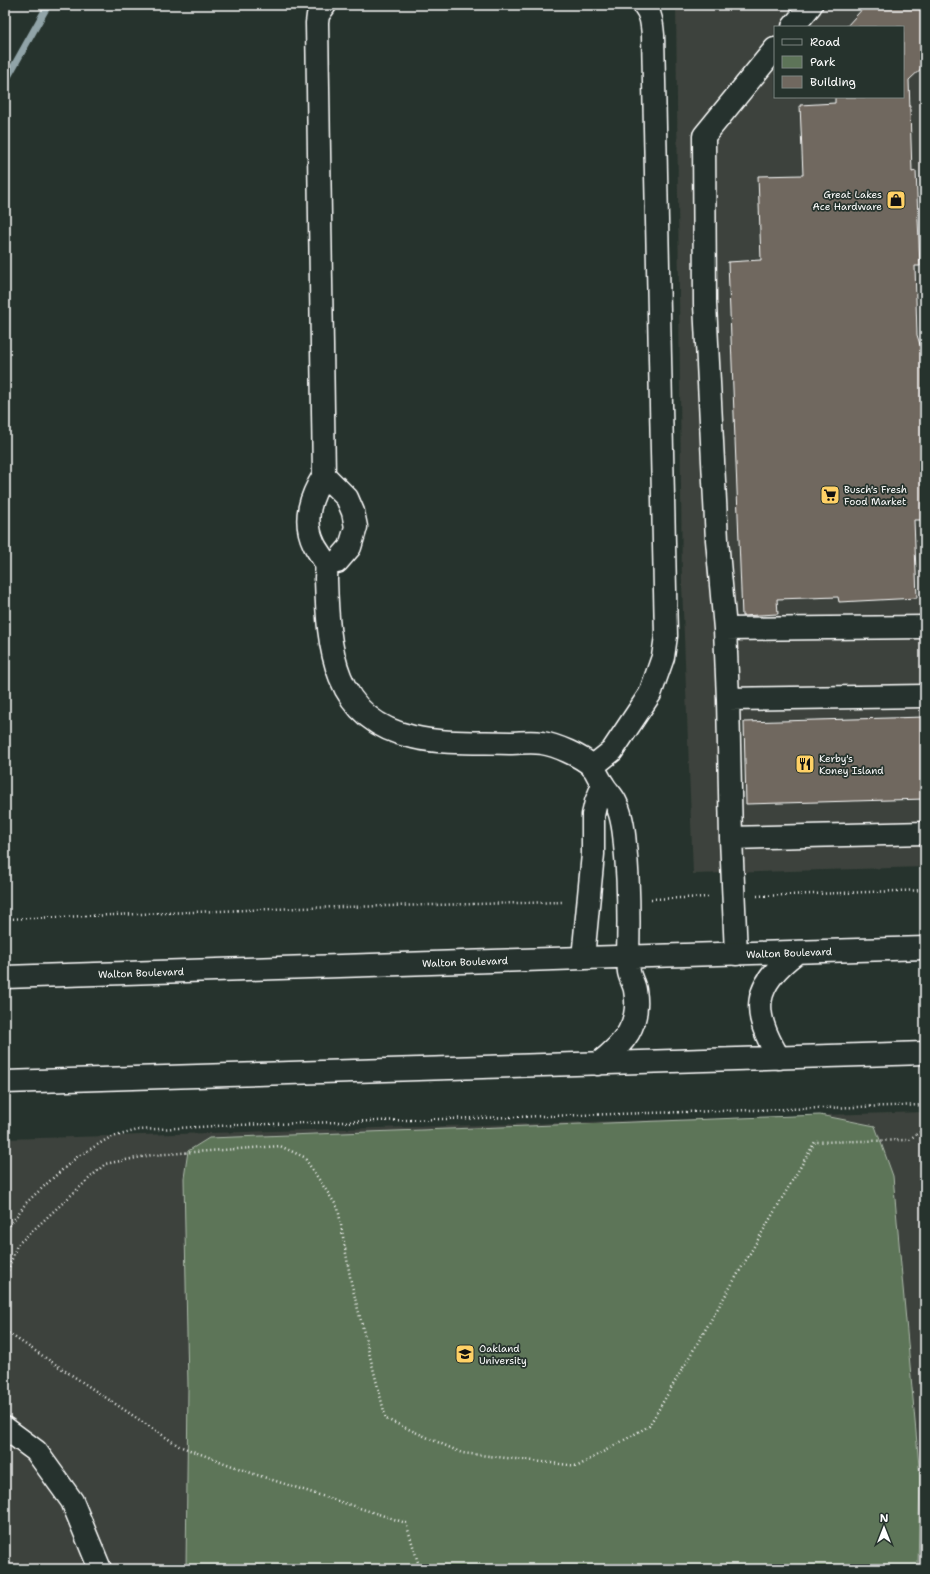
<svg xmlns="http://www.w3.org/2000/svg" width="930" height="1574" font-family="'Shantell Sans',sans-serif">
	<style>
		.built { fill: #3c433c; fill-rule: evenodd }
		.green { fill: #5d7458; stroke: #aebaac }
		.lines { fill: none; stroke-linecap: round; stroke-linejoin: round }
		.stream { stroke: #91a4a8; stroke-width: 7 }
		.building { fill: #70685f; stroke: #fff }
		.minor-casing { stroke: #fff; stroke-width: 25 }
		.major-casing { stroke: #fff; stroke-width: 25 }
		.path { stroke: #fff; stroke-width: 2.5; stroke-dasharray: 1 3; stroke-linecap: butt }
		.minor { stroke: #26332d; stroke-width: 22 }
		.major { stroke: #26332d; stroke-width: 22 }
		.labels { text-anchor: middle; dominant-baseline: central; stroke-width: 3.5; stroke-linejoin: round; paint-order: stroke }
		.poi-label { font-size: 10px; fill: #fff; stroke: #26332d; text-anchor: start }
		.street-label { font-size: 10px; fill: #fff; stroke: #26332d }
	</style>
	<rect width="100%" height="100%" fill="#26332d"/>
	<filter id="ink" filterUnits="userSpaceOnUse"><feTurbulence type="fractalNoise" baseFrequency=".025" numOctaves="2"/><feDisplacementMap in="SourceGraphic" scale="8" xChannelSelector="R" yChannelSelector="G"/><feConvolveMatrix kernelMatrix="1 2 1 2 8 2 1 2 1" color-interpolation-filters="sRGB"/></filter>
	<g filter="url(#ink)">
		<!-- built -->
		<path class="built" d="M676 5H925V867L693 874 682 584ZM775 27H903V97H775Z
			M925 1112V1569H5V1139Z"/>
		<!-- green -->
		<path class="green" d="M820 1115 875 1126 893 1176 920 1477 918 1569H186L188 1387 184 1178 188 1151 209 1138Z"/>
		<g class="lines">
			<!-- stream -->
			<path class="stream" d="M5 82 48 5"/>
		</g>
		<!-- building -->
		<path class="building" d="M866 5H925V65L909 80 912 172 916 171 920 266H915L917 335 925 360V520H914L917 598 839 602 838 597 777 599 778 614 742 616 728 262 761 260 758 176 803 175 800 105 835 103V97H903V27H846Z
			M925 717V799L746 804 744 722Z"/>
		<g class="lines">
			<!-- minor casing -->
			<g class="minor-casing">
				<path id="minor" d="M325 5 318 15 317 23 324 475C311 496 302 519 314 544 317 551 324 558 326 565 327 569 326 574 326 579 328 647 333 720 413 737 442 744 480 742 510 743 520 743 531 741 542 743 556 745 581 756 592 766 596 771 599 779 603 784 606 790 612 795 615 801 622 814 624 831 625 845 629 882 629 919 628 956
					M793 27 811 5
					M324 475 347 498 353 512 356 527 350 547 337 562 326 564
					M925 627 725 629 728 699 925 696
					M725 629 717 540 705 304 704 136 775 49
					M728 699 731 838 736 954
					M592 767 612 751 650 694 663 657 666 636 653 35C652 24 651 13 644 5
					M731 838 925 833
					M583 958 593 854V815L596 802 603 785
					M5 1428 36 1451 72 1501 100 1569"/>
			</g>
			<!-- major casing -->
			<g class="major-casing">
				<path id="major" d="M5 977 583 958 925 948
					M779 1058C751 1012 752 986 796 953
					M598 1064C624 1044 641 1025 635 990 634 984 630 978 629 972 628 967 629 961 628 956
					M5 1082 925 1053"/>
			</g>
			<!-- path -->
			<path class="path" d="M757 896 925 890
				M651 899 710 897
				M5 919 300 908 564 902
				M5 1232 26 1203 54 1177 77 1157 109 1138 138 1130 236 1125 925 1105
				M5 1278 17 1245 105 1164 152 1155 280 1146 304 1157 338 1208 351 1282 386 1419 462 1453 578 1466 649 1426 815 1142 908 1140 925 1129
				M5 1331 179 1446 254 1474 406 1523 420 1569"/>
			<!-- minor -->
			<use href="#minor" class="minor"/>
			<!-- major -->
			<use href="#major" class="major"/>
		</g>
	</g>
	<!-- icons -->
	<defs>
		<g id="shop-square" transform="scale(1)"><rect x="-9" y="-9" width="18" height="18" rx="4" fill="#ffd166" stroke="#26332d"/><path d="M-5-2.5h2.3a2.7 3.5 0 0 1 5.4 0H5L5.5 6h-11ZM-1.5-2.5h3a1.5 2.3 0 0 0-3 0Z" fill="#111"/></g>
		<g id="supermarket-square" transform="scale(1)"><rect x="-9" y="-9" width="18" height="18" rx="4" fill="#ffd166" stroke="#26332d"/><path d="M-6-5.5h2.5l.6 2H6L4.5 2H-2.5L-4.4-4H-6ZM-1.5 3.2a1.3 1.3 0 1 0 .1 0ZM3 3.2a1.3 1.3 0 1 0 .1 0Z" fill="#111"/></g>
		<g id="restaurant-square" transform="scale(1)"><rect x="-9" y="-9" width="18" height="18" rx="4" fill="#ffd166" stroke="#26332d"/><path d="M-5-6h1v4h1v-4h1v4h1v-4h1v5L-1.5 .5V6h-2V.5L-5-1ZM5-6V6H3V1.5H1.5Q1.5-4 5-6Z" fill="#111"/></g>
		<g id="university-square" transform="scale(1)"><rect x="-9" y="-9" width="18" height="18" rx="4" fill="#ffd166" stroke="#26332d"/><path d="M0-5L7-2L0 1L-7-2ZM-4 1L0 2.5L4 1V4Q0 6-4 4Z" fill="#111"/></g>
	</defs>
	<g fill-rule="evenodd">
		<use href="#shop-square" x="896" y="200"/>
		<use href="#supermarket-square" x="830" y="495"/>
		<use href="#restaurant-square" x="805" y="764"/>
		<use href="#university-square" x="465" y="1354"/>
	</g>
	<g class="labels">
		<!-- poi labels -->
		<g class="poi-label">
			<text x="882" y="194" text-anchor="end">Great Lakes<tspan x="882" dy="12">Ace Hardware</tspan></text>
			<text x="844" y="489">Busch's Fresh<tspan x="844" dy="12">Food Market</tspan></text>
			<text x="819" y="758">Kerby's<tspan x="819" dy="12">Koney Island</tspan></text>
			<text x="479" y="1348">Oakland<tspan x="479" dy="12">University</tspan></text>
		</g>
		<!-- street labels -->
		<g class="street-label">
			<text transform="translate(789 953) rotate(-2)">Walton Boulevard</text>
			<text transform="translate(465 962) rotate(-2)">Walton Boulevard</text>
			<text transform="translate(141 973) rotate(-2)">Walton Boulevard</text>
		</g>
	</g>
	<!-- margin -->
	<rect width="930" height="1574" fill="none" stroke="#26332d" stroke-width="20"/>
	<rect x="10" y="10" width="910" height="1554" fill="none" stroke="#fff" stroke-width="1.5" filter="url(#ink)"/>
	<!-- legend -->
	<rect x="774" y="26" width="130" height="72" fill="#26332d" stroke="#7d8581"/>
	<rect x="782" y="39" width="20" height="6" fill="#26332d" stroke="#7d8581"/>
	<text x="810" y="46" font-size="12" fill="#ffffff">Road</text>
	<rect x="782" y="56" width="20" height="12" fill="#5d7458" stroke="#7d8581"/>
	<text x="810" y="66" font-size="12" fill="#ffffff">Park</text>
	<rect x="782" y="76" width="20" height="12" fill="#70685f" stroke="#7d8581"/>
	<text x="810" y="86" font-size="12" fill="#ffffff">Building</text>
	<!-- north arrow -->
	<g transform="translate(884 1528)" stroke="#26332d" stroke-width="3" paint-order="stroke">
	<path d="M0-3L7 15L0 10L-7 15Z" fill="#ffffff"/>
	<text y="-6" font-size="11" font-weight="bold" text-anchor="middle" fill="#ffffff">N</text>
	</g>
</svg>
